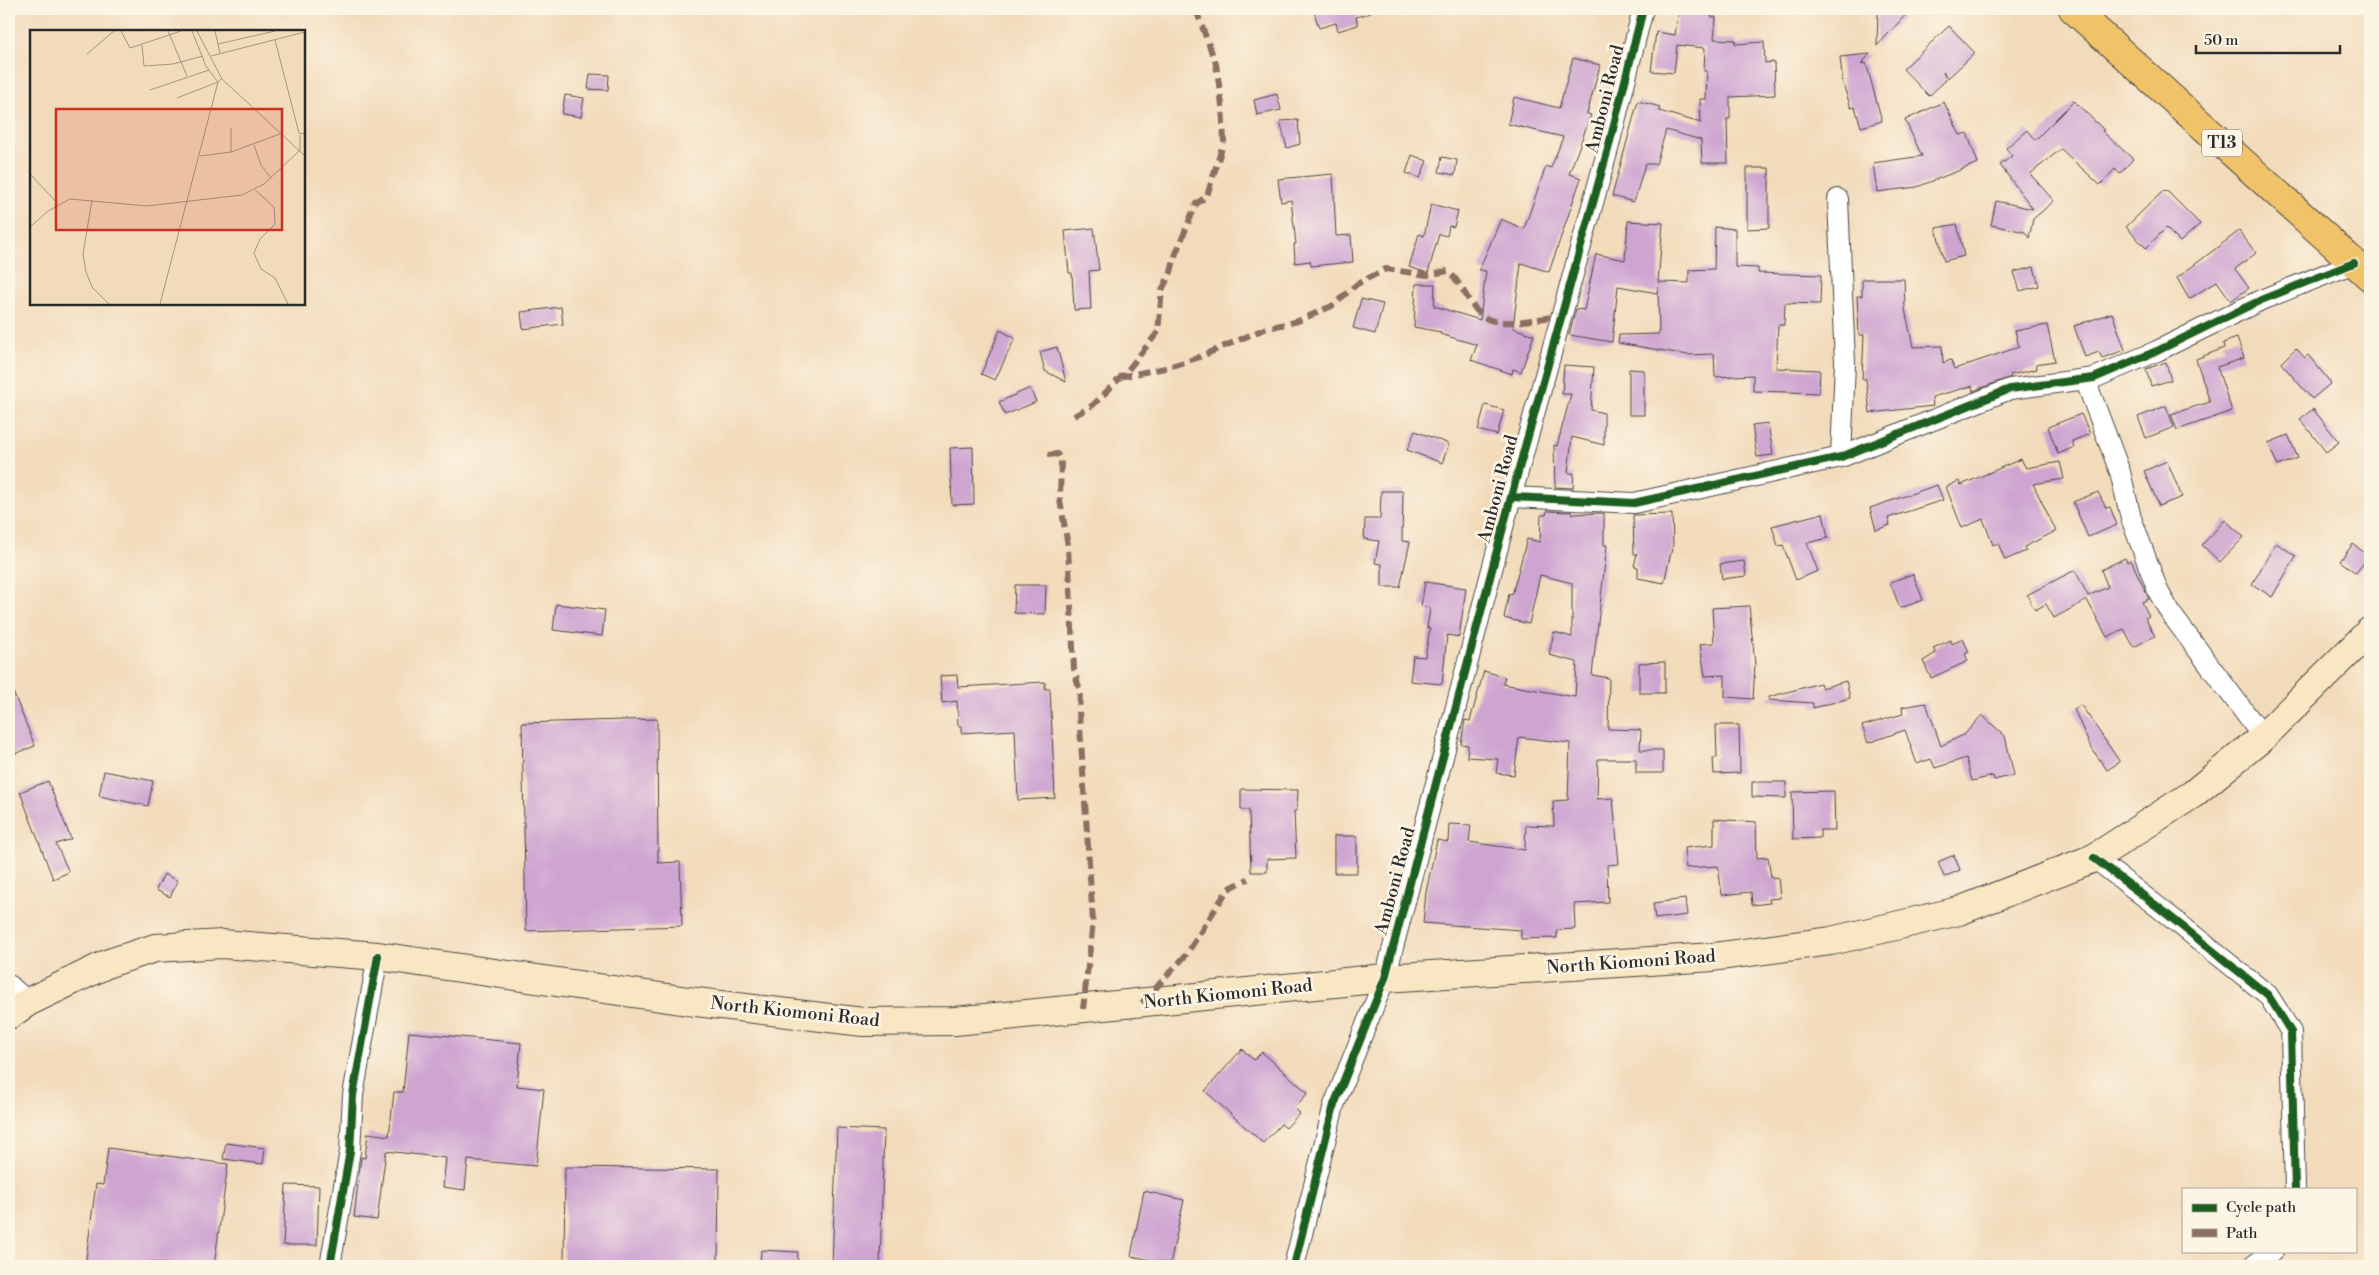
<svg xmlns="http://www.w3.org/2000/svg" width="2379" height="1275" font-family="'Libre Bodoni',serif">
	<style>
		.building { fill: #cea4d1 }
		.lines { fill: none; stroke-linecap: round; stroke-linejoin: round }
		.street-casing { stroke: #494541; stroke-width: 22 }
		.secondary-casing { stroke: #494541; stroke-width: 30 }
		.highway-casing { stroke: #494541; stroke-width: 30 }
		.street { stroke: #fff; stroke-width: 20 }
		.secondary { stroke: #f9e7c3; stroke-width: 28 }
		.highway { stroke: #f1c369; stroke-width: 28 }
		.quiet { stroke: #8d6e63; stroke-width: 6; stroke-dasharray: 12 6; stroke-linecap: butt }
		.cycleway-casing { stroke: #fcf5e5; stroke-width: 11 }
		.cycleway { stroke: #1b5e20; stroke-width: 8 }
		.labels { text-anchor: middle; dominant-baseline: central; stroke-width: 5; stroke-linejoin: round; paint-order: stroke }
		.shield { fill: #fcf5e5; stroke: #6a6863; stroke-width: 1 }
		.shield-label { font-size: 16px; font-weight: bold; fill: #2b2b2b }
		.street-label { font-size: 18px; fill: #2b2b2b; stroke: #fcf5e5 }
		.inset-road { fill: none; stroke: #a29581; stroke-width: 1 }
		.view { fill: #c8321e; fill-opacity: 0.15; stroke: #c8321e; stroke-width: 2.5 }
		.inset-edge { fill: none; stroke: #2b2b2b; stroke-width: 2.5 }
	</style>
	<rect width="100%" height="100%" fill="#fcf5e5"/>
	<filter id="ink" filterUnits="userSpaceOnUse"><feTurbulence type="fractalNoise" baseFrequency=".02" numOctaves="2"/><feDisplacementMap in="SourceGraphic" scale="10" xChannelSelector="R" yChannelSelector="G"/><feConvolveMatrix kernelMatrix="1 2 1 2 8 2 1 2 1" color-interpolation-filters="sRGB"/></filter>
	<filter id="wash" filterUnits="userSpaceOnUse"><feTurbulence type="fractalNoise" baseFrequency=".0096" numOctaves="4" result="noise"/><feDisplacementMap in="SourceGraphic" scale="20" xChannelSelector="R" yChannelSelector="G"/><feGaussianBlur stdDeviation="1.12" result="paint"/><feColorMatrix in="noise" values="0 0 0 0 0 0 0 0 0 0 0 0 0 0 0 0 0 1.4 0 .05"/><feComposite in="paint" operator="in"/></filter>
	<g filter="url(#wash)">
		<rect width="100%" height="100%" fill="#f2dbbb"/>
		<g id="blocks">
			<!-- building -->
			<path class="building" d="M1313 9H1370L1371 13 1356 17 1358 25 1338 31 1336 23 1319 28Z
				M1679 9H1711V17H1716L1714 39 1736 40 1735 44 1764 42 1765 63 1774 62 1775 95 1730 97V119H1727L1728 163H1702L1701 140 1666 130 1656 164H1645L1634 202 1612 196 1638 101 1660 107 1659 111 1701 123 1700 99H1706L1707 71H1704L1705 48 1677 45 1674 73 1651 71 1656 32 1675 35Z
				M1878 9H1911L1877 46Z
				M1949 26 1975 53 1948 78 1943 72 1946 80 1929 96 1903 69Z
				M1870 54 1861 64 1866 63 1882 121 1861 127 1855 107 1851 108 1843 84 1840 57Z
				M1573 58 1600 65 1587 114 1591 115 1569 174 1581 178 1549 272 1521 263 1513 328 1534 335 1521 372 1513 369 1512 374 1471 360 1477 345 1440 334 1441 332 1414 327 1416 284H1435L1434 306 1480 320 1486 271 1479 270 1501 219 1524 229 1546 166 1551 168 1563 137 1508 124 1514 97 1559 108Z
				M590 74 609 75 608 90 588 89Z
				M1277 94 1281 110 1257 115 1254 100Z
				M565 95 584 98 581 117 562 114Z
				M2074 101 2104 130 2102 131 2133 159 2120 174 2115 169 2100 185 2061 149 2030 174 2054 201 2033 219 2029 238 2025 232 1991 225 1996 201 2033 209 2000 165 2012 156 2006 148 2027 130 2035 140Z
				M1944 102 1960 135 1967 133 1978 163 1917 187 1877 192 1873 163 1922 156 1905 120Z
				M1298 120 1300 144 1287 148 1280 121Z
				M1412 155 1427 161 1420 178 1406 173Z
				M1442 157 1457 160 1455 175 1439 172Z
				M1747 168H1769V228L1747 229Z
				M1333 174 1336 236 1351 235 1353 262 1311 266 1310 261 1295 263 1294 244H1296L1291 200 1281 202 1278 179Z
				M2164 190 2168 192 2200 224 2180 242 2166 228 2146 248 2126 227Z
				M1431 204 1458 211 1454 227 1449 226 1447 236 1439 234 1428 273 1409 267 1419 234 1424 236Z
				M1628 221 1663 223 1658 282 1689 283V270L1714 269 1715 227 1735 229V267L1758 268V273L1821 275 1820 304 1785 303 1784 325H1778L1776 368 1820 370 1819 393 1753 391V375L1715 377 1714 354 1688 355 1618 343 1619 335 1659 334 1658 287 1657 293 1618 286 1612 342 1569 335 1576 309 1584 310 1596 254 1625 260Z
				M1957 224 1964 256 1944 261 1936 228Z
				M1094 228 1099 270 1089 271 1091 309 1074 310 1072 273H1069L1065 231Z
				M2239 231 2256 253 2235 269 2249 288 2231 301 2217 281 2189 299 2177 278Z
				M2034 267 2039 286 2020 291 2014 272Z
				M1862 279H1904L1905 309 1913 347 1942 346 1943 363 1951 360 1954 369 2019 347 2015 331 2047 325 2055 361 2036 364 2037 369 2010 375 2011 377 1973 391 1972 386 1932 397 1933 406 1870 413 1866 379H1862L1864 335H1859L1857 296H1862Z
				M1361 299 1383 304 1375 334 1353 328Z
				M561 307 563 324 523 329 521 312Z
				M2112 313 2125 350 2102 358 2099 352 2085 357 2074 326Z
				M1000 330 1015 338 995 380 981 374Z
				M2237 338 2244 358 2217 367 2232 411 2177 430 2171 414 2210 402 2196 359 2224 348 2223 343Z
				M1057 347 1066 382 1045 371 1040 352Z
				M2296 348 2305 358 2308 355 2331 383 2312 399 2281 363Z
				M2166 362 2171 380 2151 386 2146 369Z
				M1564 365 1594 367 1591 410 1604 413V445L1572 437 1568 473H1574L1573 488 1555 487 1554 445 1557 446 1571 394H1562Z
				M1629 369 1644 370V415H1629Z
				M1030 388 1036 402 1005 415 999 402Z
				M1485 405 1504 410 1497 435 1478 430Z
				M2166 406 2174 427 2146 438 2138 417Z
				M2313 409 2339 442 2326 452 2300 419Z
				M2081 414 2090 434 2072 441 2074 447 2058 454 2048 427Z
				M1768 423 1773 455 1757 457 1752 425Z
				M1415 431 1449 444 1442 463 1407 450Z
				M2288 435 2298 458 2278 466 2268 443Z
				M973 447 974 504 952 505 950 448Z
				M2021 459 2026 468 2060 462 2064 479 2033 484 2056 531 2024 547 2026 551 2005 560 1998 543 1993 545 1983 519 1962 528 1946 487 1959 481 1961 485Z
				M2167 461 2182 497 2159 506 2144 471Z
				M1937 485 1943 500 1888 518 1890 525 1876 530 1870 508Z
				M1381 491H1403L1402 541 1410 542 1400 587H1382V564L1375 563 1379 541 1364 539 1365 519H1380Z
				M2098 492 2106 508 2110 507 2117 525 2088 537 2073 502Z
				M1547 511 1572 512V514L1604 513V545H1607L1592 675 1609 678 1608 729 1641 730 1640 750H1663V773H1636V759H1598L1597 799 1613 798 1619 864 1607 865 1608 902 1574 904 1575 929 1557 930V938L1521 939V930L1423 923 1426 892 1437 840 1448 842 1449 824 1471 825 1469 842 1525 850 1526 825 1554 826 1553 801 1568 800 1570 743 1519 737 1514 775 1496 773 1498 759 1467 757 1468 745 1461 744 1465 720 1470 721 1484 671 1505 677 1503 684 1575 697 1577 662 1549 655 1554 632 1572 637V583L1540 575 1529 624 1504 618 1509 594 1512 595 1527 539 1540 542 1541 515H1546Z
				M1823 513 1828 538 1807 543 1818 571 1796 580 1783 545 1778 546 1772 526Z
				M1672 514 1673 544 1664 583 1638 578V567L1634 566 1637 554H1634L1633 515Z
				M2225 520 2244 537 2220 562 2202 545Z
				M2276 543 2296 556 2272 597 2252 584Z
				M2353 544 2369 556 2356 573 2340 561Z
				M2125 558 2127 562 2131 560 2149 599 2142 602 2149 616 2145 618 2155 636 2134 647 2124 629 2107 637 2087 600 2054 618 2046 604 2035 610 2027 595 2075 570 2088 596 2108 587 2101 570Z
				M1744 561 1746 576 1722 579 1720 564Z
				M1913 574 1923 600 1900 608 1890 582Z
				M1425 582 1466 588 1459 637 1447 635 1442 684 1410 681 1413 656 1425 657 1430 628H1427L1430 608 1421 606Z
				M1015 585H1046L1045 614 1014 613Z
				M556 604 605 610 602 636 553 630Z
				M1749 606 1755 664 1753 699 1725 697V675L1705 676 1700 644 1714 643 1712 608Z
				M1963 639 1969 652 1965 654 1968 661 1931 678 1923 661 1936 653 1933 648 1951 640 1952 644Z
				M1665 662V693H1639V663Z
				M957 675 958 687 1045 682V689H1050L1055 798 1018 800 1015 730 961 733V726H958L957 701 942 703 940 676Z
				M1846 681 1850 698 1813 708V703L1769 700V697L1820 683 1822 688Z
				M9 682 35 746 9 756Z
				M1926 703 1941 746 1965 734 1982 715 2005 736 2014 775 1994 780 1993 776 1972 781 1966 758 1935 768 1931 759 1917 764 1905 730 1868 743 1862 726 1903 714 1902 707Z
				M2081 705 2120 762 2107 770 2090 746 2074 709Z
				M657 719 658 863 680 862 682 926 526 931 522 723Z
				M1716 725H1739L1740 773 1714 774 1713 758H1717Z
				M104 771 153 781 148 806 99 796Z
				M48 781 71 839 56 844 69 872 53 879 20 792Z
				M1752 782H1786V798L1752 797Z
				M1241 789 1298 790 1297 811H1294L1296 858 1267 859V872H1251L1249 810H1241Z
				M1834 791 1835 830H1820V838L1793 839 1792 792Z
				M1714 819 1756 822 1757 858 1768 857 1771 878 1778 877 1780 898 1769 899 1770 903 1752 905 1751 892 1722 895 1718 866 1686 868 1684 848 1714 845Z
				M1334 836H1357V873H1334Z
				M1954 855 1960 870 1944 877 1938 862Z
				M164 874 178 881 170 897 156 890Z
				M1685 899 1687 915 1655 919 1653 903Z
				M409 1032 521 1043 517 1086 544 1089 536 1166 468 1160 465 1190 443 1187 446 1158 386 1151 377 1220 354 1217 361 1157 365 1158 368 1133 389 1136 394 1092H403Z
				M1242 1049 1254 1060 1262 1052 1308 1093 1294 1108 1300 1113 1286 1128 1281 1124 1263 1143 1205 1091Z
				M837 1128 884 1130 880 1266H832Z
				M226 1143 265 1148 263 1164 223 1159Z
				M108 1148 228 1164 214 1266H179L149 1262V1266H85L96 1184 103 1185Z
				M565 1167 719 1169 718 1266H564Z
				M286 1185 319 1186 317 1245H283Z
				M1144 1191 1184 1200 1170 1264 1131 1256Z
				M761 1250 798 1252 797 1266H760Z"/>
		</g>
	</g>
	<g filter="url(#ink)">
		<use href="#blocks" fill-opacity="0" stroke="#494541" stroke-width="1"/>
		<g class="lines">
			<!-- street casing -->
			<g class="street-casing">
				<path id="street" d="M1838 199 1845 363 1841 457
					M2085 379 2120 472 2131 518 2158 591 2171 614 2263 737
					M1511 497 1634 503 1841 457 2010 389 2094 378 2157 351 2261 300 2354 263
					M2094 858 2158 907 2268 995 2291 1032 2295 1189
					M9 985 28 1002
					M330 1266 350 1151 353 1095 378 956
					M1294 1266 1334 1105 1385 978 1511 497 1608 149 1643 9
					M2253 1266 2273 1251"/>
			</g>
			<!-- secondary casing -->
			<g class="secondary-casing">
				<path id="secondary" d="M9 1015 28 1002 109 963 155 948 222 944 378 956 688 1001 863 1022 955 1021 1385 978 1713 957 1831 941 1959 911 2094 858 2193 794 2263 737 2370 631"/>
			</g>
			<!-- highway casing -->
			<g class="highway-casing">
				<path id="highway" d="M2073 9 2370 277"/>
			</g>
			<!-- street -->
			<use href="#street" class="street"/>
			<!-- secondary -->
			<use href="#secondary" class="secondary"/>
			<!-- highway -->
			<use href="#highway" class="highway"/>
			<!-- quiet -->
			<path class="quiet" d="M1119 377 1165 368 1197 358 1264 329 1298 321 1332 306 1357 284 1386 269 1427 275 1448 271C1463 285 1466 300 1480 314 1495 330 1541 318 1562 315
				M1074 416 1093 405 1127 371 1158 332 1162 290 1171 272 1175 256 1196 204 1207 196 1224 141 1222 105 1216 64 1196 10
				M1048 455 1057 454 1061 459 1060 500 1068 546 1074 669 1080 692 1079 712 1093 922 1083 1009
				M1142 1003 1186 955 1228 889 1248 879"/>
			<!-- cycleway casing -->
			<g class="cycleway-casing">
				<path id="cycleway" d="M1511 497 1634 503 1841 457 2010 389 2094 378 2157 351 2261 300 2354 263
					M2094 858 2158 907 2268 995 2291 1032 2295 1189
					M330 1266 350 1151 353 1095 378 956
					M1294 1266 1334 1105 1385 978 1511 497 1608 149 1643 9"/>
			</g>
			<!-- cycleway -->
			<use href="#cycleway" class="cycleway"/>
		</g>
	</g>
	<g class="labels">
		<!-- shield labels -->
		<rect class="shield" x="2202" y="129.5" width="40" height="27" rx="4"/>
		<g class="shield-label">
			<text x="2222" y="143">T13</text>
		</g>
		<!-- street labels -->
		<g class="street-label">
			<text transform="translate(1605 99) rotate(-76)">Amboni Road</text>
			<text transform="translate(1498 489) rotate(-75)">Amboni Road</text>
			<text transform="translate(1395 881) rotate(-75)">Amboni Road</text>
			<text transform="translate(1631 962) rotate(-4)">North Kiomoni Road</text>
			<text transform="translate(1228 994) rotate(-6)">North Kiomoni Road</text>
			<text transform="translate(795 1012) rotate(6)">North Kiomoni Road</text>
		</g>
	</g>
	<!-- overview -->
	<g transform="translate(30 30)">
		<rect width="275" height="275" fill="#f2dbbb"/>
		<path class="inset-road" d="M91 1 100 18 151 1M138 1 157 46M167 1 192 49 275 126M185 1 190 23M245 10 269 103 275 104M188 14 245 1M112 15 114 36 143 34 173 26M57 24 84 1M181 26 275 2M120 60 179 40M147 68 188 52 176 36 162 1M201 98V122M224 115 231 135 241 148M270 121V105M170 126 201 122 250 104M0 144 28 174M225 160 244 177 245 194 230 209 224 223 231 239 245 248 258 274M62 170 53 224 56 242 62 257 79 274M0 197 18 181 40 169 117 176 212 165 234 154 269 121M130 274 188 52 191 49"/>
		<path class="view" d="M26 79H252V200H26Z"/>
		<rect width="275" height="275" class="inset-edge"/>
	</g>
	<!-- margin -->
	<rect width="2379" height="1275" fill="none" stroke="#fcf5e5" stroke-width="30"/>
	<!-- legend -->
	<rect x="2182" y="1188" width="175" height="65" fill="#fcf5e5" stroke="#a8a49b"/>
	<rect x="2192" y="1204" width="25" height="8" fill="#1b5e20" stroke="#a8a49b"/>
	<text x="2226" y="1212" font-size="15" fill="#2b2b2b">Cycle path</text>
	<rect x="2192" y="1229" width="25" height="8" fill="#8d6e63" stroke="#a8a49b"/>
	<text x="2226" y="1238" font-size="15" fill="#2b2b2b">Path</text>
	<!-- scale -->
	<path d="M2196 45v8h144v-8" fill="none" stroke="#2b2b2b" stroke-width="2.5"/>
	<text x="2204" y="45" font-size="15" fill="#2b2b2b" stroke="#fcf5e5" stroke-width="4" paint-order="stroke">50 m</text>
</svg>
